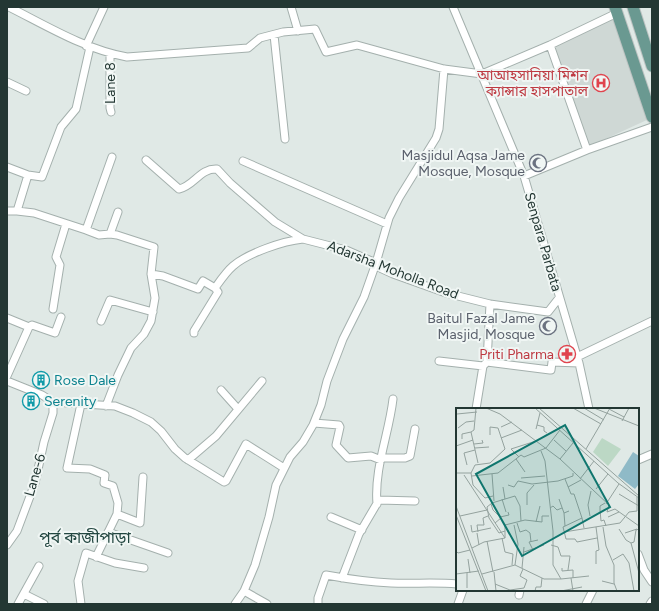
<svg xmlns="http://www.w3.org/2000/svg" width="659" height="611" font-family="Figtree,'Noto Sans Bengali',sans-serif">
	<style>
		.built { fill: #cfd8d5 }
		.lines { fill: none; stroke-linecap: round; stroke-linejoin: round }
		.minor-casing { stroke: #a4b0ad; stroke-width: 9 }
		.primary-casing { stroke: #bdc3c2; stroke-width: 13 }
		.minor { stroke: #fff; stroke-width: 7 }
		.primary { stroke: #6a9991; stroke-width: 11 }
		.labels { text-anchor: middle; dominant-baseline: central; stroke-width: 4; stroke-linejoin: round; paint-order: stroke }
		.health-label { font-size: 14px; fill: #be3a42; stroke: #f0f6f4; text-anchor: end }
		.street-label { font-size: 14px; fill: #233733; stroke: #f0f6f4 }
		.worship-label { font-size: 14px; fill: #5b616d; stroke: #f0f6f4; text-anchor: end }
		.culture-label { font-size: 14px; fill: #0d838f; stroke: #f0f6f4; text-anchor: start }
		.quarter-label { font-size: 16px; fill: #224640; stroke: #f0f6f4 }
		.inset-road { fill: none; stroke: #94a29e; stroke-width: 1 }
		.view { fill: #0f766e; fill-opacity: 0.15; stroke: #0f766e; stroke-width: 2 }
		.inset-edge { fill: none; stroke: #233733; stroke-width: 2 }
	</style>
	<rect width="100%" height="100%" fill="#e0e9e6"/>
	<!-- built -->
	<path class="built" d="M614 16 649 119 588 147 553 46Z"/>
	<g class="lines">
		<!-- minor casing -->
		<g class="minor-casing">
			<path id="minor" d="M9 7C47 26 84 49 127 57L248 48 260 38 283 32 315 29 326 52 357 45 444 69 482 74 550 45 617 13
				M291 7 298 31
				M453 7 524 176 579 363 589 409
				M274 35 285 139
				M550 45 587 150
				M86 46 104 7
				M110 54V108L111 112
				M7 82 26 91
				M146 160 179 189C194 186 200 168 217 169L230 183 275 222 303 239 346 250 376 263 382 269 393 274 446 293 490 304 548 312 559 298
				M243 161 387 224
				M7 167 28 175 42 177 61 127 76 109 90 47
				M524 176 587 150 652 127
				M7 211H17L34 213 86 230 99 235 110 234 117 235 154 247 151 274 155 298 151 321 144 334 131 348 118 375 106 406
				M17 211 28 175
				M86 230 112 157
				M110 234 118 212
				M151 274 163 276 198 289 203 281 215 288
				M53 309 60 265 56 257 66 224
				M7 318 29 327 32 325 55 333 61 317
				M101 321 110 300 153 312
				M194 333V331L218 292 215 288C220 281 226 272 233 266 248 253 283 241 303 239
				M577 357 652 321
				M439 361 483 366
				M487 362 550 370H551L552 362 579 363
				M7 376 29 327
				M7 381 42 395 53 402 115 406 133 413 151 422 161 431 175 449 185 458 224 482 226 481 246 444 284 468
				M221 390 238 409
				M81 404 67 468 90 469 105 475 104 483 113 486 118 503 117 514 96 557
				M476 409 483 366 487 362 490 304
				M314 423 339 425 340 427 336 445 348 458 371 456 381 460
				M381 458H405L410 456 415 429
				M188 460 216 436 262 381
				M638 460 652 454
				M377 504C374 468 389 434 393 399
				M117 514 140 523 143 477
				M331 517 362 530
				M108 532 168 553
				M7 545 17 531 35 483 44 442 53 413V402
				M638 554 644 570 652 582
				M342 578 359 534 379 500 415 501
				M244 591 267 604
				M24 594 44 604
				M519 595 520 590
				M18 604 39 566
				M81 604 78 581 86 553 115 563 144 568
				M235 604 244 591 255 565 269 517 276 485 290 457 303 442 313 425 321 405 327 381 343 339 364 297 376 263 389 218 399 198 436 138 439 129 444 69
				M318 604V598L326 575C348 579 369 582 391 583 413 584 435 582 457 584
				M458 604 463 590
				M586 604 593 590
				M650 604 652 601"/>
		</g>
		<!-- primary casing -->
		<g class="primary-casing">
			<path id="primary" d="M615 7 652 117
				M633 7 652 66"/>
		</g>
		<!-- minor -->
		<use href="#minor" class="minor"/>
		<!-- primary -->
		<use href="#primary" class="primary"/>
	</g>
	<!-- icons -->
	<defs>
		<g id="hospital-ring" transform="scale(0.9)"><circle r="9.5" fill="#f0f6f4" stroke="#e0444e" stroke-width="1.5"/><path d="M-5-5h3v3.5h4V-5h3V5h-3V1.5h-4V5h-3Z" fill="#e0444e"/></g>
		<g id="mosque-ring" transform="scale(0.9)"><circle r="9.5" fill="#f0f6f4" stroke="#6b7280" stroke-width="1.5"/><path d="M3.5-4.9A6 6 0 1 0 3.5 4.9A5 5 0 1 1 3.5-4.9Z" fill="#6b7280"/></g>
		<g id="pharmacy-ring" transform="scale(0.9)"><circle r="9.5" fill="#f0f6f4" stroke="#e0444e" stroke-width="1.5"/><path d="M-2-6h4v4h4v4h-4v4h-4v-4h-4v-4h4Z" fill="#e0444e"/></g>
		<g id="building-ring" transform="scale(0.9)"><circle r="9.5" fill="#f0f6f4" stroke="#0f9aa8" stroke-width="1.5"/><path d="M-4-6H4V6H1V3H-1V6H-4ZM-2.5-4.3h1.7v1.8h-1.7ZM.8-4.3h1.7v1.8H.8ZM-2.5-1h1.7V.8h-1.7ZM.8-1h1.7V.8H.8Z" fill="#0f9aa8"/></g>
	</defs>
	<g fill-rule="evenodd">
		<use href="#hospital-ring" x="601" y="83"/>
		<use href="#mosque-ring" x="538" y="163"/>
		<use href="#mosque-ring" x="548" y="326"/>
		<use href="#pharmacy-ring" x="567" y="354"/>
		<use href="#building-ring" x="41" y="380"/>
		<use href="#building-ring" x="31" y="401"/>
	</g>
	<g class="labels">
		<!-- health labels -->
		<g class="health-label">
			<text x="588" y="75">আআহসানিয়া মিশন<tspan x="588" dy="16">ক্যান্সার হাসপাতাল</tspan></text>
			<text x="554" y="354">Priti Pharma</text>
		</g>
		<!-- street labels -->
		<g class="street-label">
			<text transform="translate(110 83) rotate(-90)">Lane 8</text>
			<text transform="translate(543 242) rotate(74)">Senpara Parbata</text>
			<text transform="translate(393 270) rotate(21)">Adarsha Moholla Road</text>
			<text transform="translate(35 475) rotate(-74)">Lane-6</text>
		</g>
		<!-- worship labels -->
		<g class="worship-label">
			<text x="525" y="155">Masjidul Aqsa Jame<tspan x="525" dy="16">Mosque, Mosque</tspan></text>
			<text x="535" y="318">Baitul Fazal Jame<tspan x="535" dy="16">Masjid, Mosque</tspan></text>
		</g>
		<!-- culture labels -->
		<g class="culture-label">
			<text x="54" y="380">Rose Dale</text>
			<text x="44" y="401">Serenity</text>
		</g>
		<!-- quarter labels -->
		<g class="quarter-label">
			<text x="85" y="537">পূর্ব কাজীপাড়া</text>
		</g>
	</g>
	<!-- overview -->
	<g transform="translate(456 408)">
		<rect width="183" height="183" fill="#e0e9e6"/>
		<path d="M146 30 165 41 152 58 137 44Z" fill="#bcd8c5"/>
		<path d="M177 44 183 48V76L179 81 162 68Z" fill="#8fbac7"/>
		<path class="inset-road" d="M20 0 18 22 15 24 22 55M30 0 44 6 104 51 153 97 151 104 159 101 183 118M79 0 162 75 183 90M83 0 183 88M117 0 145 16M128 0 148 12M138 0 183 18M153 1 168 9M0 2V16M1 6 21 4M166 13 173 0M81 17 88 19V23L91 25M45 19 56 14M2 20 10 14 18 13M80 21 84 5M45 30 66 22M6 31V26L15 24M98 32 110 43M18 36 27 35 26 32M0 38 17 32M19 40 33 39M130 41 154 0M85 43 89 53 97 123V157L105 171 133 168M63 49 55 41 80 33M60 51 69 64M104 51 117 35M11 57 8 45 19 42M0 65H15L19 57 34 55 49 41 42 20 34 19V27M15 65 17 77 29 90 37 88M36 66 38 93M8 67 49 130M16 68 42 65 65 47 68 49 90 40 104 22M65 70 89 68M109 71 115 86H118L126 110M124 71 138 53M52 77 58 79 62 73 76 76 102 73 117 68V65M47 79 49 91M112 79 125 72M140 81 152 66M163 86 183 98M46 91 50 104M103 91 108 105M149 95 144 98V102L145 113 148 112 150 118M35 96 37 102 45 110 39 115M150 96 163 76M71 97V85L78 77M0 98 32 183M94 100 97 98 101 102 106 100M0 107 30 183M4 108 31 102M134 108 132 97 135 83M44 109 53 107 52 104M152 109 163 104M80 114 84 98M61 115 64 124 70 122 74 125 75 134M15 117 16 124 35 120M58 117 62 136 59 157M109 118 108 105 113 103M140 119 143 142 140 143V156M147 119 150 138 158 157V175L161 183M128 120 126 110 107 119 110 131H119L121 134 141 130M163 121 170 132 175 135M183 121 180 122 178 134 175 135 183 165M49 123 43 125 33 110 31 99 36 95 59 88 64 98 65 113M22 124 21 117H28L27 110 32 108M108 124 164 115 173 104 181 103V89M21 125 23 137M169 125 181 121M46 130 49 144 57 146 56 157M31 133 37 164M95 137 102 139 105 148H114L112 162M16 140 28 134 49 130V117L69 112 86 114V108H93M77 142 73 134 82 132M0 143 2 145 14 142M68 144 88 137M12 151 14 165M157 152 167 146 173 155 178 183M66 160 68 139M106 160V163L117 162V170M38 164 40 183M11 165V180M0 166 23 163M26 166 59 157 88 171H105M115 170 117 183M146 173 158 176M39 176 54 182 68 180 71 172 64 168 67 161M79 183 80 179H85L86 170M105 183 126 179"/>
		<path class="view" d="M109 17 154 99 66 148 20 66Z"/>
		<rect width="183" height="183" class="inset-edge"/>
	</g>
	<!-- border -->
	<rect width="659" height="611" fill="none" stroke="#233733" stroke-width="16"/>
</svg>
